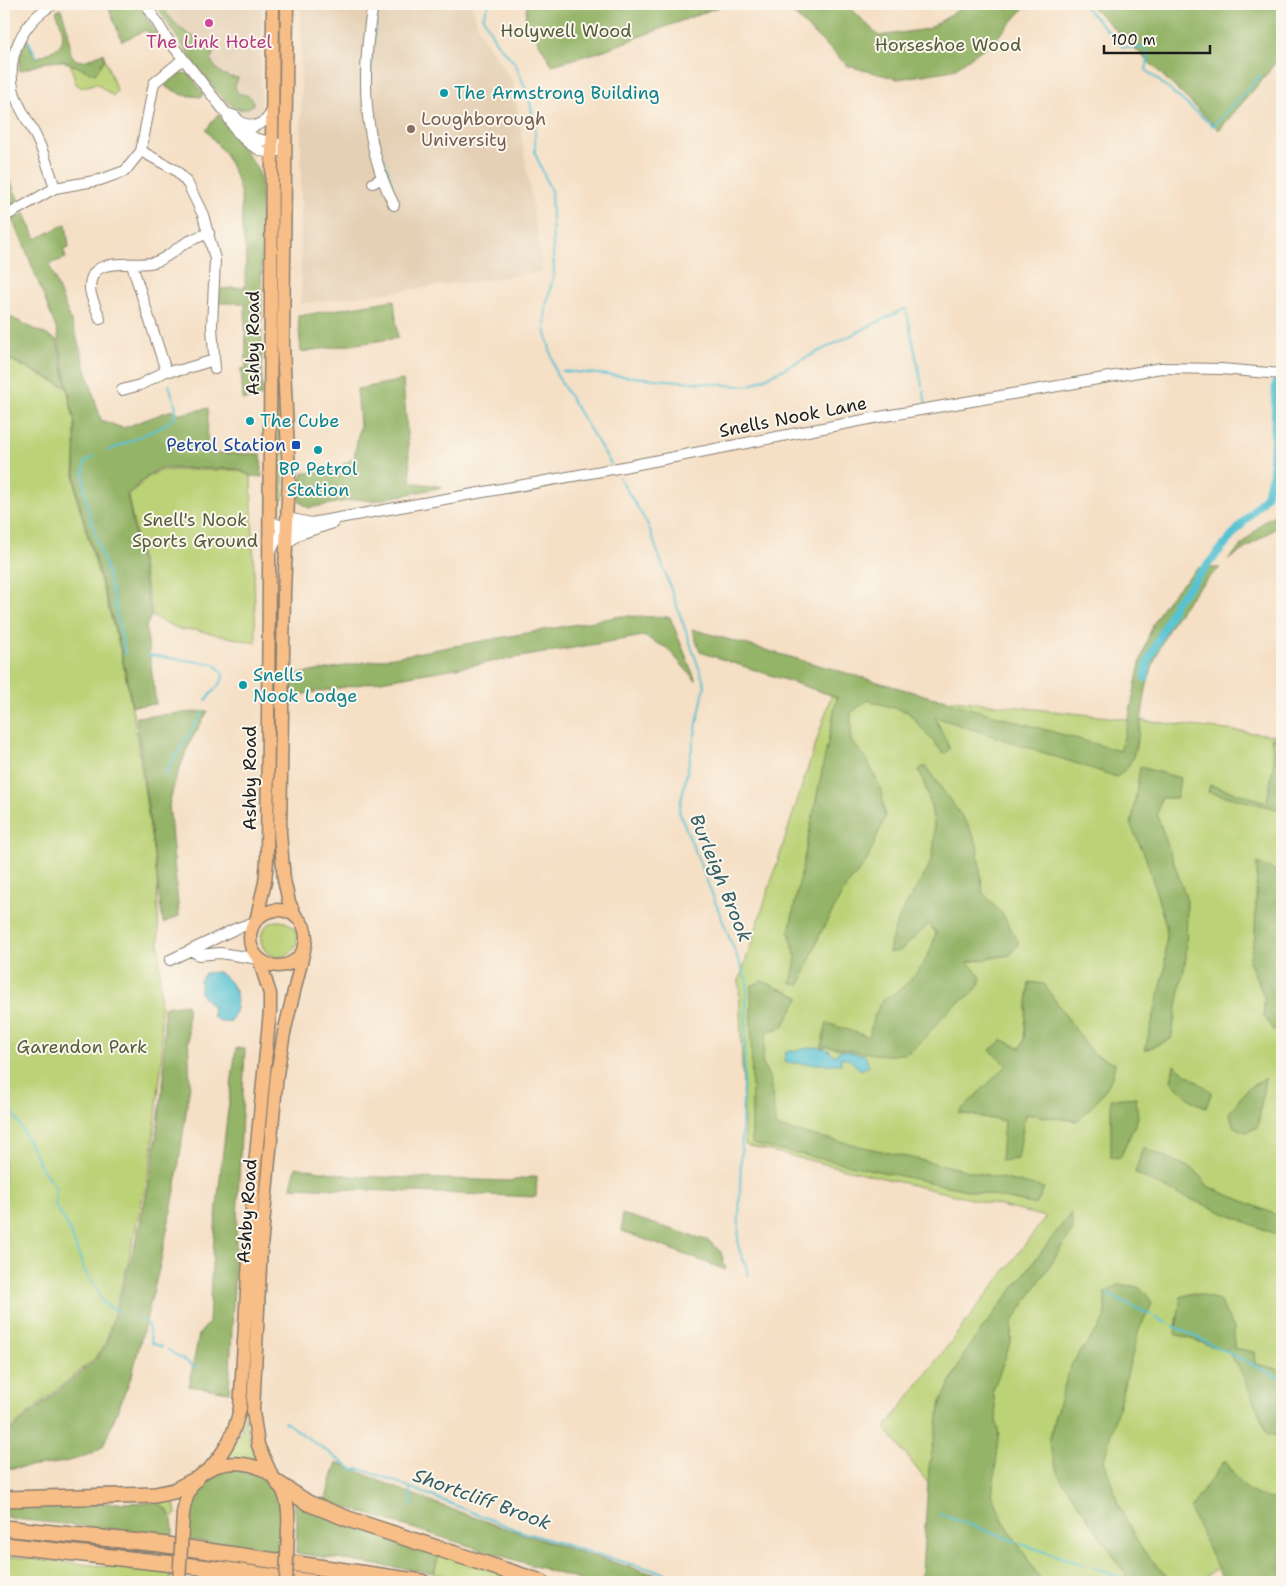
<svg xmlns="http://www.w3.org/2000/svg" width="1286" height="1586" font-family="'Shantell Sans',sans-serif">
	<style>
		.built { fill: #e5d0b5 }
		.green { fill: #bbd277; stroke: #6c774a }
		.forest { fill: #94b468; stroke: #586842 }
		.water { fill: #57c2d2; stroke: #3a6f77 }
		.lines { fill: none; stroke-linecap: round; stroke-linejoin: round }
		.stream { stroke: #57c2d2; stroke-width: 2 }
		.canal { stroke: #57c2d2; stroke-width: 8 }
		.minor-casing { stroke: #887e70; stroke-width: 12 }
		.major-casing { stroke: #887e70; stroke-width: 15 }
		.highway-casing { stroke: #887e70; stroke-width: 18 }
		.minor { stroke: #fff; stroke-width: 10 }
		.major { stroke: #f7be88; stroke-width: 12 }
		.highway { stroke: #f7be88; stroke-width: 15 }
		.major-bridge-casing { stroke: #887e70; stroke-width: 15; stroke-linecap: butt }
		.major-bridge { stroke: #f7be88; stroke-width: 12 }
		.hotel-dot { fill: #d1479c; stroke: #fbf7ec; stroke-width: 2 }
		.culture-dot { fill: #0f9aa8; stroke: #fbf7ec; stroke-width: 2 }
		.education-dot { fill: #8d6e63; stroke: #fbf7ec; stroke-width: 2 }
		.transit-dot { fill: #1a4fb4; stroke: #fbf7ec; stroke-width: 2 }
		.labels { text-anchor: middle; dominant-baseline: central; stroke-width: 4; stroke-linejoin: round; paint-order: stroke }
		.park-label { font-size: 18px; fill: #545c3c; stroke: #fbf7ec }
		.hotel-label { font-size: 18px; fill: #b23c85; stroke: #fbf7ec }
		.culture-label { font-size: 18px; fill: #0d838f; stroke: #fbf7ec; text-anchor: start }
		.education-label { font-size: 18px; fill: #785e54; stroke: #fbf7ec; text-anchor: start }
		.street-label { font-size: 18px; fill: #1c1c1c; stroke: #fbf7ec }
		.transit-label { font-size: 18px; fill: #164399; stroke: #fbf7ec; text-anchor: end }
		.water-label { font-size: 19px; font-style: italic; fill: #345e65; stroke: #fbf7ec }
	</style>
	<rect width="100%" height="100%" fill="#fbf7ec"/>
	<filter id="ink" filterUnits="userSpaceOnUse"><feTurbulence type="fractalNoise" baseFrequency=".02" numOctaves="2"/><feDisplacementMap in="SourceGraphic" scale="10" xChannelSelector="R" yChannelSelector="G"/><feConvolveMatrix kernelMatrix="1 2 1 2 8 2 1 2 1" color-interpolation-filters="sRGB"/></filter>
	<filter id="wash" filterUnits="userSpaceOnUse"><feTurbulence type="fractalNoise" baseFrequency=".0096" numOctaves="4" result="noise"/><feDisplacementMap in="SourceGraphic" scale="20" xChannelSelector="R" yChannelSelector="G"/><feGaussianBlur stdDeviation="1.12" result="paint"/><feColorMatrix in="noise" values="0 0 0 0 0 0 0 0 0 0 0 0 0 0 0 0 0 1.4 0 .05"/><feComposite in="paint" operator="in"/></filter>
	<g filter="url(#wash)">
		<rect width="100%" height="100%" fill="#f5dfc5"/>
		<!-- built -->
		<path class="built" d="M158 4H262L261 113 259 117 250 120 238 114Z
			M301 4H472L479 31 513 82 543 272 301 304Z"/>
		<!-- green -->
		<path class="green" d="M105 59 117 91 113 96 96 83 82 88 76 84 70 62 95 74Z
			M277 158H281L283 499 278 502 275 161Z
			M4 357 67 388 75 424 76 449 74 472 77 499 120 649 134 718 157 878 162 1059 151 1162 128 1263 106 1341 95 1358 4 1434Z
			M162 470H237L251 476 256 643 196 630H182L153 617 128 496 149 476Z
			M834 687 1282 736V1532L1266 1534 1198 1582H1005L885 1428 1046 1217 745 1145 739 981Z
			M261 939a18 18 0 1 1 36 0a18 18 0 1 1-36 0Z
			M245 1414 250 1444 258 1462 224 1459 242 1430Z
			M173 1498 176 1514 173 1517 167 1509 156 1502Z
			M439 1554 527 1582H477L434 1573Z
			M4 1556 171 1573 170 1582H33L4 1575Z"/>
		<!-- forest -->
		<path class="forest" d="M107 4H138L158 36 153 39 146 30 122 41Z
			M155 4H161C172 23 190 41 214 42L216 44 211 60C217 72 224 77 238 78L235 87 238 93 249 96 253 100V105C248 108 245 110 239 109 217 104 169 24 155 4Z
			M527 4H726L599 52 552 65 525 19Z
			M783 4H847L879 36 928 29 968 4H1028L995 40 953 70 898 79 848 66Z
			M1089 4H1282V52L1267 74 1219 130Z
			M61 9 68 30 71 54 76 60 84 61 103 53 105 59 95 74 63 61 47 62 19 71 20 56 26 37 35 58C66 47 68 42 56 11Z
			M182 73 189 74 203 93 201 97 183 95 166 87V83Z
			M218 114 257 168 261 180 262 396 243 400 241 369 246 368 245 303H219L220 289 245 287 246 251 242 229 241 195 235 174 225 154 206 130Z
			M4 167 19 201 6 208 4 205Z
			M25 213 36 239 66 224 69 247 63 249 66 258 49 264 75 332 101 420 123 428 172 410 181 414 208 408 207 453 261 454 262 477 251 476 238 469 161 468 149 475 127 495 151 616 146 627 156 704 132 706 121 649 78 499 75 472V424L57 331 22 240 12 220Z
			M394 300 398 338 301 352 298 316Z
			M4 314 57 340 67 387 4 356Z
			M403 380 411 482 443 487 373 501 357 499 309 508 300 502 297 487 303 473 330 472 354 458 360 425 357 389Z
			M1282 512V524L1228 560 1265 520Z
			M1198 568H1220C1180 602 1161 634 1147 685 1143 703 1138 751 1130 763 1127 769 1121 773 1117 777L935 717 950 749 944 754 908 712 867 700 851 713V741L866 758 881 789 885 817 867 861 846 887 820 934 800 985 791 984 796 958 789 932 837 697 700 652 692 629 1120 751C1135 705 1136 650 1162 608 1171 593 1186 581 1198 568Z
			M621 616 670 617 696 681 667 648 643 636 287 697 286 673 289 670 294 675Z
			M208 711 190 742 176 778 169 805 179 916 163 923 136 717Z
			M1271 738 1282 739V810L1208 792 1210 785 1267 802 1274 761Z
			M922 767H926L968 825 977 844 983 893 1003 915 1019 943 1010 955 968 962 981 977C979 994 966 996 954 1006 938 1018 928 1038 912 1050 893 1063 843 1046 821 1047L827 1023 869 1037 873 1019 882 1000C910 987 929 962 936 933L929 924 900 951 889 953C894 920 906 905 923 878 944 845 932 803 919 770Z
			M1140 767 1180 778 1177 798H1161L1157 815 1187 900 1186 958 1171 1039 1145 1050 1165 970 1166 926 1146 858 1131 826Z
			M1257 863 1282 873V1010L1281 1021 1274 1031 1264 1017V997L1249 961 1255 936Z
			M762 981 800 997 782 1028 767 1031 762 1062 770 1079 776 1127 1044 1188 1036 1205 752 1144 751 986Z
			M1029 982 1044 984 1092 1053 1115 1063C1113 1087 1094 1105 1077 1121L1025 1114 1018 1159 1001 1161 1004 1121 958 1113 1007 1065 990 1050 1003 1040 1021 1048 1024 1039Z
			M187 1004 190 1084 175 1191 160 1265 132 1375 103 1446C77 1466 35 1465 4 1469V1436L95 1360 107 1343 137 1238 153 1162 164 1077V1007Z
			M236 1048 245 1049 229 1392 189 1386 199 1334 209 1323C212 1231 224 1140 236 1048Z
			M1174 1065 1212 1092 1206 1107 1193 1102 1171 1081Z
			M1265 1078 1258 1127 1247 1132 1234 1127 1229 1113 1247 1089Z
			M1136 1097 1138 1118 1120 1158 1111 1157V1099Z
			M1143 1147 1195 1170 1209 1187 1282 1217V1237L1166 1189 1135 1173Z
			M296 1167 351 1176 511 1181 537 1176 536 1197 291 1187Z
			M1071 1213 1073 1230 1012 1323 1011 1342 993 1390 999 1438 992 1496 1003 1520 1042 1582H918L922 1571 929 1468 941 1402 967 1349Z
			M622 1214 709 1241 721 1252 726 1270 622 1231Z
			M1118 1285C1137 1285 1143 1286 1152 1304L1139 1330 1104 1460 1119 1506 1141 1548 1172 1582H1131L1058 1474 1049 1444 1053 1422 1071 1365 1105 1319V1293Z
			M1193 1293 1219 1300 1234 1328V1348L1254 1352 1255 1364 1274 1368 1282 1373V1437L1268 1434 1239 1367 1227 1351 1175 1334 1181 1297Z
			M1225 1460C1241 1486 1249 1498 1282 1500V1582H1224L1190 1509Z
			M337 1462C448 1513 565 1549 682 1582H586L325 1501Z
			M243 1469C289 1485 284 1511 280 1553L189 1540C190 1495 192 1472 243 1469Z
			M293 1500 439 1554 434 1573 296 1553 297 1522Z
			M156 1502C172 1512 173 1518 173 1536L15 1519 4 1516V1506Z"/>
		<!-- water -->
		<path class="water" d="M218 972C237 984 242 1000 231 1021L221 1022 213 1016 212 1006 200 993V981L205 973Z
			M816 1047 829 1050 832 1055H836L840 1050 865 1055 869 1066 861 1070 850 1060 841 1057V1064C831 1064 790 1065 784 1061L786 1052Z"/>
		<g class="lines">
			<!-- stream -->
			<path class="stream" d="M489 4 483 17 496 42 515 63 529 97 535 127V153L551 191 554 273 546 307 545 329 556 374 611 464
				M1082 4 1123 47 1144 48 1149 55 1146 70 1213 126 1261 75
				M29 41 36 56
				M371 80 372 49 379 4
				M373 107 380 148 393 187
				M907 313 922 386
				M562 371 738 386 751 385 904 309 907 310
				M923 390 926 404
				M108 451 161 427 174 418 176 407 169 385
				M94 456 85 462C79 497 100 545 109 579 115 603 120 629 125 654
				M619 477 648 525 705 685 679 811 747 982 738 1246 749 1275
				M148 655 215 664 223 674 222 681 206 700
				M164 775 203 712
				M4 1085 13 1112 43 1170 56 1188 55 1205 70 1231 85 1272 95 1285 103 1303 118 1311
				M1107 1294 1151 1315
				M1156 1318 1169 1324
				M140 1319 147 1323 152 1343 162 1347
				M1173 1326 1282 1379
				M168 1350 197 1368
				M285 1422 354 1470 360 1469 386 1478 517 1530 594 1554 675 1576 678 1582
				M410 1489 412 1506
				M940 1514 1017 1542
				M1021 1544 1085 1565
				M1092 1567 1132 1582"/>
			<!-- canal -->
			<path class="canal" d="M1145 678 1148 662 1175 603 1266 496 1273 473 1276 382"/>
		</g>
	</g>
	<g filter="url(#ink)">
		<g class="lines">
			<!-- minor casing -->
			<g class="minor-casing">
				<path id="minor" d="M54 4C23 21 5 57 14 92 19 109 31 125 38 141 45 156 50 172 55 188
					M146 4 166 37 226 113C235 133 250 149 272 154L277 151
					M373 4C361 73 362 141 394 205
					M226 113 235 116 254 138 279 144
					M241 123 255 126 265 121 272 112
					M141 151 177 171 188 184 203 215 215 259 212 327 215 369
					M373 183 382 178
					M4 217 55 188 100 180 125 171 141 151 154 83 183 59
					M132 265 166 371
					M100 319C97 309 91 299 90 289 89 253 133 268 155 262 165 259 172 252 181 246 189 240 199 237 209 233
					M122 390 140 385 166 371 181 370 214 360
					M269 520C283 529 297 530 311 523L618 468 874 418 1161 368 1221 369 1282 374
					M285 546 297 535 333 523
					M271 551 287 518 311 523
					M192 951 199 955 220 953 259 959
					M170 960 235 929 255 922"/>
			</g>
			<!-- major casing -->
			<g class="major-casing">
				<path id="major" d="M287 4 283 344 289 476 284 593 280 833 284 880 289 902 296 917
					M250 938a28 28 0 1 1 56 0a28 28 0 1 1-56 0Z
					M256 921 265 882 267 861 273 4
					M210 1468C227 1449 235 1432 240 1408L254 1176 270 1011V994L259 959
					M272 1476 258 1445 253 1411 261 1247 277 1074 284 1033 304 950
					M183 1513C185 1501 188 1490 195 1481 214 1456 262 1458 279 1484 288 1498 289 1512 288 1528"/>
			</g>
			<!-- highway casing -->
			<g class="highway-casing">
				<path id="highway" d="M279 1484 308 1503 351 1520 541 1582
					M4 1499 155 1495 174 1491 195 1480
					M4 1528 160 1544 422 1582
					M4 1545 227 1570 311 1582"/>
			</g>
			<!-- minor -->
			<use href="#minor" class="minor"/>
			<!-- major -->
			<use href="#major" class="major"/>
			<!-- highway -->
			<use href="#highway" class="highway"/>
			<!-- major-bridge casing -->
			<g class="major-bridge-casing">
				<path id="major-bridge" d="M179 1582 183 1513
					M286 1582 288 1528"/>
			</g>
			<!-- major-bridge -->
			<use href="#major-bridge" class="major-bridge"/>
		</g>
	</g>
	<!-- markers -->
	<circle class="hotel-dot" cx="209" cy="23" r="5"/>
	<g class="culture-dot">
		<circle cx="444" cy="93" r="5"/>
		<circle cx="250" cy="421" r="5"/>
		<circle cx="318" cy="450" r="5"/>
		<circle cx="243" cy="685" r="5"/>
	</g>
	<circle class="education-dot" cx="411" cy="129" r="5"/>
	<rect class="transit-dot" x="291" y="440" width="10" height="10" rx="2.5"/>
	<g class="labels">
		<!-- park labels -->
		<g class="park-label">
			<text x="566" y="31">Holywell Wood</text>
			<text x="948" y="45">Horseshoe Wood</text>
			<text x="195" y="520">Snell's Nook<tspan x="195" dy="21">Sports Ground</tspan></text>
			<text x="82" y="1047">Garendon Park</text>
		</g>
		<!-- hotel labels -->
		<g class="hotel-label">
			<text x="209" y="42">The Link Hotel</text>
		</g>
		<!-- culture labels -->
		<g class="culture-label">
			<text x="454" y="93">The Armstrong Building</text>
			<text x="260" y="421">The Cube</text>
			<text x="318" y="469" text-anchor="middle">BP Petrol<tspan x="318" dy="21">Station</tspan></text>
			<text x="253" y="675">Snells<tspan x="253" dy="21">Nook Lodge</tspan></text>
		</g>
		<!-- education labels -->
		<g class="education-label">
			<text x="421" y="119">Loughborough<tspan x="421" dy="21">University</tspan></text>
		</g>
		<!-- street labels -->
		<g class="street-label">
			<text transform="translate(253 343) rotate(-90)">Ashby Road</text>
			<text transform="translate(793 417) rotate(-11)">Snells Nook Lane</text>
			<text transform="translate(250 778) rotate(-90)">Ashby Road</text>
			<text transform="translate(247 1211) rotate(-86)">Ashby Road</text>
		</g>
		<!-- transit labels -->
		<g class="transit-label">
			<text x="286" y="445">Petrol Station</text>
		</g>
		<!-- water labels -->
		<g class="water-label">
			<text transform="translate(721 878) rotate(68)">Burleigh Brook</text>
			<text transform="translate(482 1499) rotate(20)">Shortcliff Brook</text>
		</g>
	</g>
	<!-- margin -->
	<rect width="1286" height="1586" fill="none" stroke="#fbf7ec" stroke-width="20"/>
	<!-- scale -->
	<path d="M1104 45v8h106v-8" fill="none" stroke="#1c1c1c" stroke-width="2.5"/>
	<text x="1111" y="45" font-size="15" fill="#1c1c1c" stroke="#fbf7ec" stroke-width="4" paint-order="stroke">100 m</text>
</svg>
